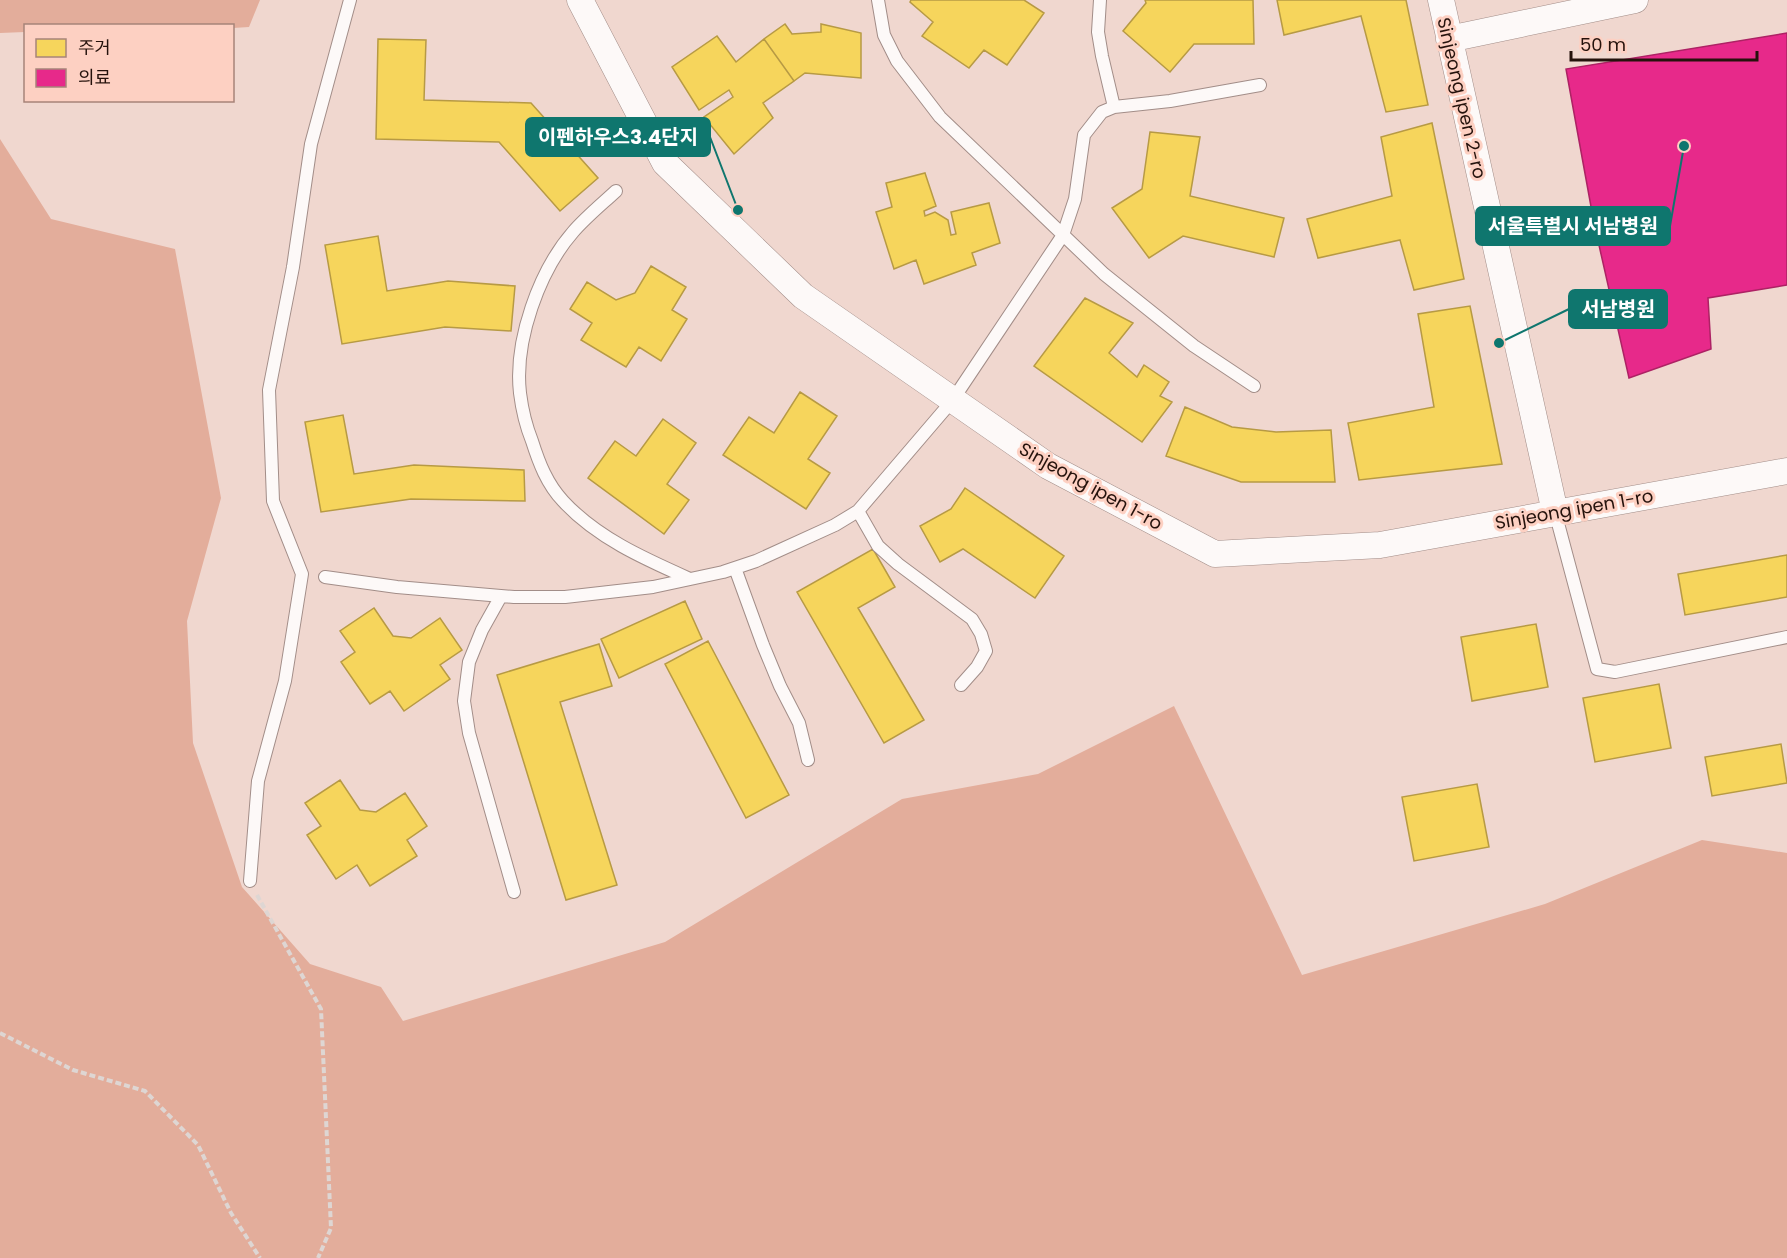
<svg xmlns="http://www.w3.org/2000/svg" width="1787" height="1258" font-family="Poppins,'Noto Sans KR',sans-serif">
	<style>
		.forest { fill: #e3ad9b }
		.homes { fill: #f6d55c; stroke: #b79a44; stroke-width: 1.5 }
		.health { fill: #e7298a; stroke: #ad2264; stroke-width: 1.5 }
		.lines { fill: none; stroke-linecap: round; stroke-linejoin: round }
		.service-casing { stroke: #a28d88; stroke-width: 14 }
		.minor-casing { stroke: #a28d88; stroke-width: 27 }
		.path { stroke: #ded6d3; stroke-width: 4; stroke-dasharray: 6 3; stroke-linecap: butt }
		.service { stroke: #fdf9f8; stroke-width: 12 }
		.minor { stroke: #fdf9f8; stroke-width: 26 }
		.labels { text-anchor: middle; dominant-baseline: central; stroke-width: 6; stroke-linejoin: round; paint-order: stroke }
		.street-label { font-size: 18px; fill: #25120c; stroke: #fdd0c2 }
		.leader { fill: none; stroke: #0f766e; stroke-width: 2 }
		.callout-dot { fill: #0f766e; stroke: #fdd0c2; stroke-width: 2 }
		.callout { fill: #0f766e; stroke: #0f766e; stroke-width: 2 }
		.callout-label { font-size: 20px; text-anchor: middle; font-weight: bold; fill: #fff }
	</style>
	<rect width="100%" height="100%" fill="#f0d7cf"/>
	<!-- forest -->
	<path class="forest" d="M0 0H260L249 27 233 28 232 26H26L25 32 0 33Z
		M0 139 51 219 175 249 221 498 187 621 193 743 242 887 310 964 381 987 403 1021 665 942 902 799 1038 774 1174 706 1302 975 1545 904 1702 840 1787 853V1258H0Z"/>
	<!-- homes -->
	<path class="homes" d="M911 0H1024L1044 13 1007 65 984 50 969 68 922 36 933 22 910 2Z
		M1145 0H1253L1254 44H1194L1170 72 1123 31 1146 3Z
		M1277 0H1406L1428 105 1386 112 1361 16 1284 35Z
		M785 24 792 34 821 32V24L861 33V78L805 73 794 81 764 39Z
		M717 36 736 62 764 39 794 81 763 103 773 118 734 154 704 117 733 97 729 90 699 110 672 67Z
		M378 39 426 40 424 100 531 103 598 178 560 211 499 142 376 139Z
		M1432 123 1464 279 1414 290 1400 240 1318 258 1307 219 1392 196 1381 137Z
		M1150 132 1200 137 1190 196 1284 218 1274 257 1183 236 1149 258 1112 208 1142 189Z
		M925 173 936 206 924 211 925 216 935 212 948 220 951 235 956 234 951 212 989 203 1000 243 972 253 976 265 924 284 916 260 894 269 876 212 892 207 886 183Z
		M378 236 387 291 448 281 515 286 511 331 445 327 342 344 325 245Z
		M651 266 686 287 672 310 687 319 661 361 639 347 626 367 581 340 592 323 570 309 587 282 616 300 635 293Z
		M1085 298 1133 323 1109 353 1137 377 1144 365 1169 382 1160 396 1172 402 1142 442 1034 366Z
		M1470 306 1502 464 1359 480 1348 423 1434 407 1418 314Z
		M800 392 837 416 808 459 830 473 806 509 723 455 749 417 774 433Z
		M1185 407 1232 427 1276 432 1331 430 1335 482H1241L1166 456Z
		M343 415 354 474 414 465 524 470 525 501 411 499 321 512 305 422Z
		M663 419 696 443 667 484 689 500 664 534 588 478 615 441 636 456Z
		M965 488 1064 556 1035 598 963 549 940 562 920 526 951 509Z
		M873 549 895 587 858 608 924 720 884 743 797 592Z
		M1787 555V597L1685 615 1678 574Z
		M685 601 702 639 619 678 601 639Z
		M374 608 393 636 411 638 440 618 462 650 440 665 450 679 404 711 390 691 370 704 341 662 355 652 340 631Z
		M1536 624 1548 687 1472 701 1461 637Z
		M708 641 789 795 746 818 665 664Z
		M599 644 612 686 560 702 617 885 566 900 497 675Z
		M1659 684 1671 748 1595 762 1583 698Z
		M1781 744 1787 783 1712 796 1705 757Z
		M340 780 360 810 376 812 405 793 427 826 407 840 417 856 370 886 357 865 336 879 307 835 321 826 305 803Z
		M1477 784 1489 847 1414 861 1402 797Z"/>
	<!-- health -->
	<path class="health" d="M1787 33V285L1708 298 1711 349 1629 378 1594 223 1566 69Z"/>
	<g class="lines">
		<!-- service casing -->
		<g class="service-casing">
			<path id="service" d="M878 0 884 35 897 61 940 117 1104 274 1194 346 1254 386
				M1100 0 1098 32 1102 56 1114 107
				M616 191C602 204 586 217 573 232 539 271 514 341 520 393 522 409 526 426 532 441 539 463 547 484 563 501 597 538 645 559 690 579
				M858 511 878 546 898 564 972 619 981 634 986 651 977 667 961 685
				M1555 512 1597 669 1615 672 1787 637
				M735 568 763 645 780 686 799 723 808 760
				M325 577 397 587 514 597H565L653 587 723 572 756 561 835 525 858 511 952 401 1063 235 1075 199 1084 135 1102 112 1114 107 1170 101 1260 85
				M501 596 482 630 469 662 464 701 469 733 514 892
				M250 881 258 781 285 681 302 574 273 501 269 390 293 267 311 144 350 0"/>
		</g>
		<!-- minor casing -->
		<g class="minor-casing">
			<path id="minor" d="M580 0 665 163 803 296 1048 466 1215 554 1380 545 1787 471
				M1441 0 1555 512
				M1449 39 1635 0"/>
		</g>
		<!-- path -->
		<path class="path" d="M257 895 321 1009 331 1228 318 1258
			M0 1033 73 1070 145 1091 198 1145 231 1213 260 1258"/>
		<!-- service -->
		<use href="#service" class="service"/>
		<!-- minor -->
		<use href="#minor" class="minor"/>
	</g>
	<g class="labels">
		<!-- street labels -->
		<g class="street-label">
			<text transform="translate(1462 98) rotate(77)">Sinjeong ipen 2-ro</text>
			<text transform="translate(1091 486) rotate(29)">Sinjeong ipen 1-ro</text>
			<text transform="translate(1574 509) rotate(-10)">Sinjeong ipen 1-ro</text>
		</g>
	</g>
	<!-- callouts -->
	<path class="leader" d="M738 210L710 137M1684 146L1670 226M1499 343L1569 309"/>
	<g class="callout-dot">
		<circle cx="738" cy="210" r="6"/>
		<circle cx="1684" cy="146" r="6"/>
		<circle cx="1499" cy="343" r="6"/>
	</g>
	<g class="callout">
		<rect x="526" y="118" width="184" height="38" rx="6"/>
		<rect x="1476" y="207" width="194" height="38" rx="6"/>
		<rect x="1569" y="290" width="98" height="38" rx="6"/>
	</g>
	<g class="callout-label">
		<text x="618" y="144">이펜하우스3.4단지</text>
		<text x="1573" y="233">서울특별시 서남병원</text>
		<text x="1618" y="316">서남병원</text>
	</g>
	<!-- legend -->
	<rect x="24" y="24" width="210" height="78" fill="#fdd0c2" stroke="#a78479" stroke-width="1.5"/>
	<rect x="36" y="39" width="30" height="18" fill="#f6d55c" stroke="#a78479" stroke-width="1.5"/>
	<text x="78" y="54" font-size="18" fill="#25120c">주거</text>
	<rect x="36" y="69" width="30" height="18" fill="#e7298a" stroke="#a78479" stroke-width="1.5"/>
	<text x="78" y="84" font-size="18" fill="#25120c">의료</text>
	<!-- scale -->
	<path d="M1571 51v9h186v-9" fill="none" stroke="#25120c" stroke-width="3"/>
	<text x="1580" y="51" font-size="18" fill="#25120c" stroke="#fdd0c2" stroke-width="4.5" paint-order="stroke">50 m</text>
</svg>
